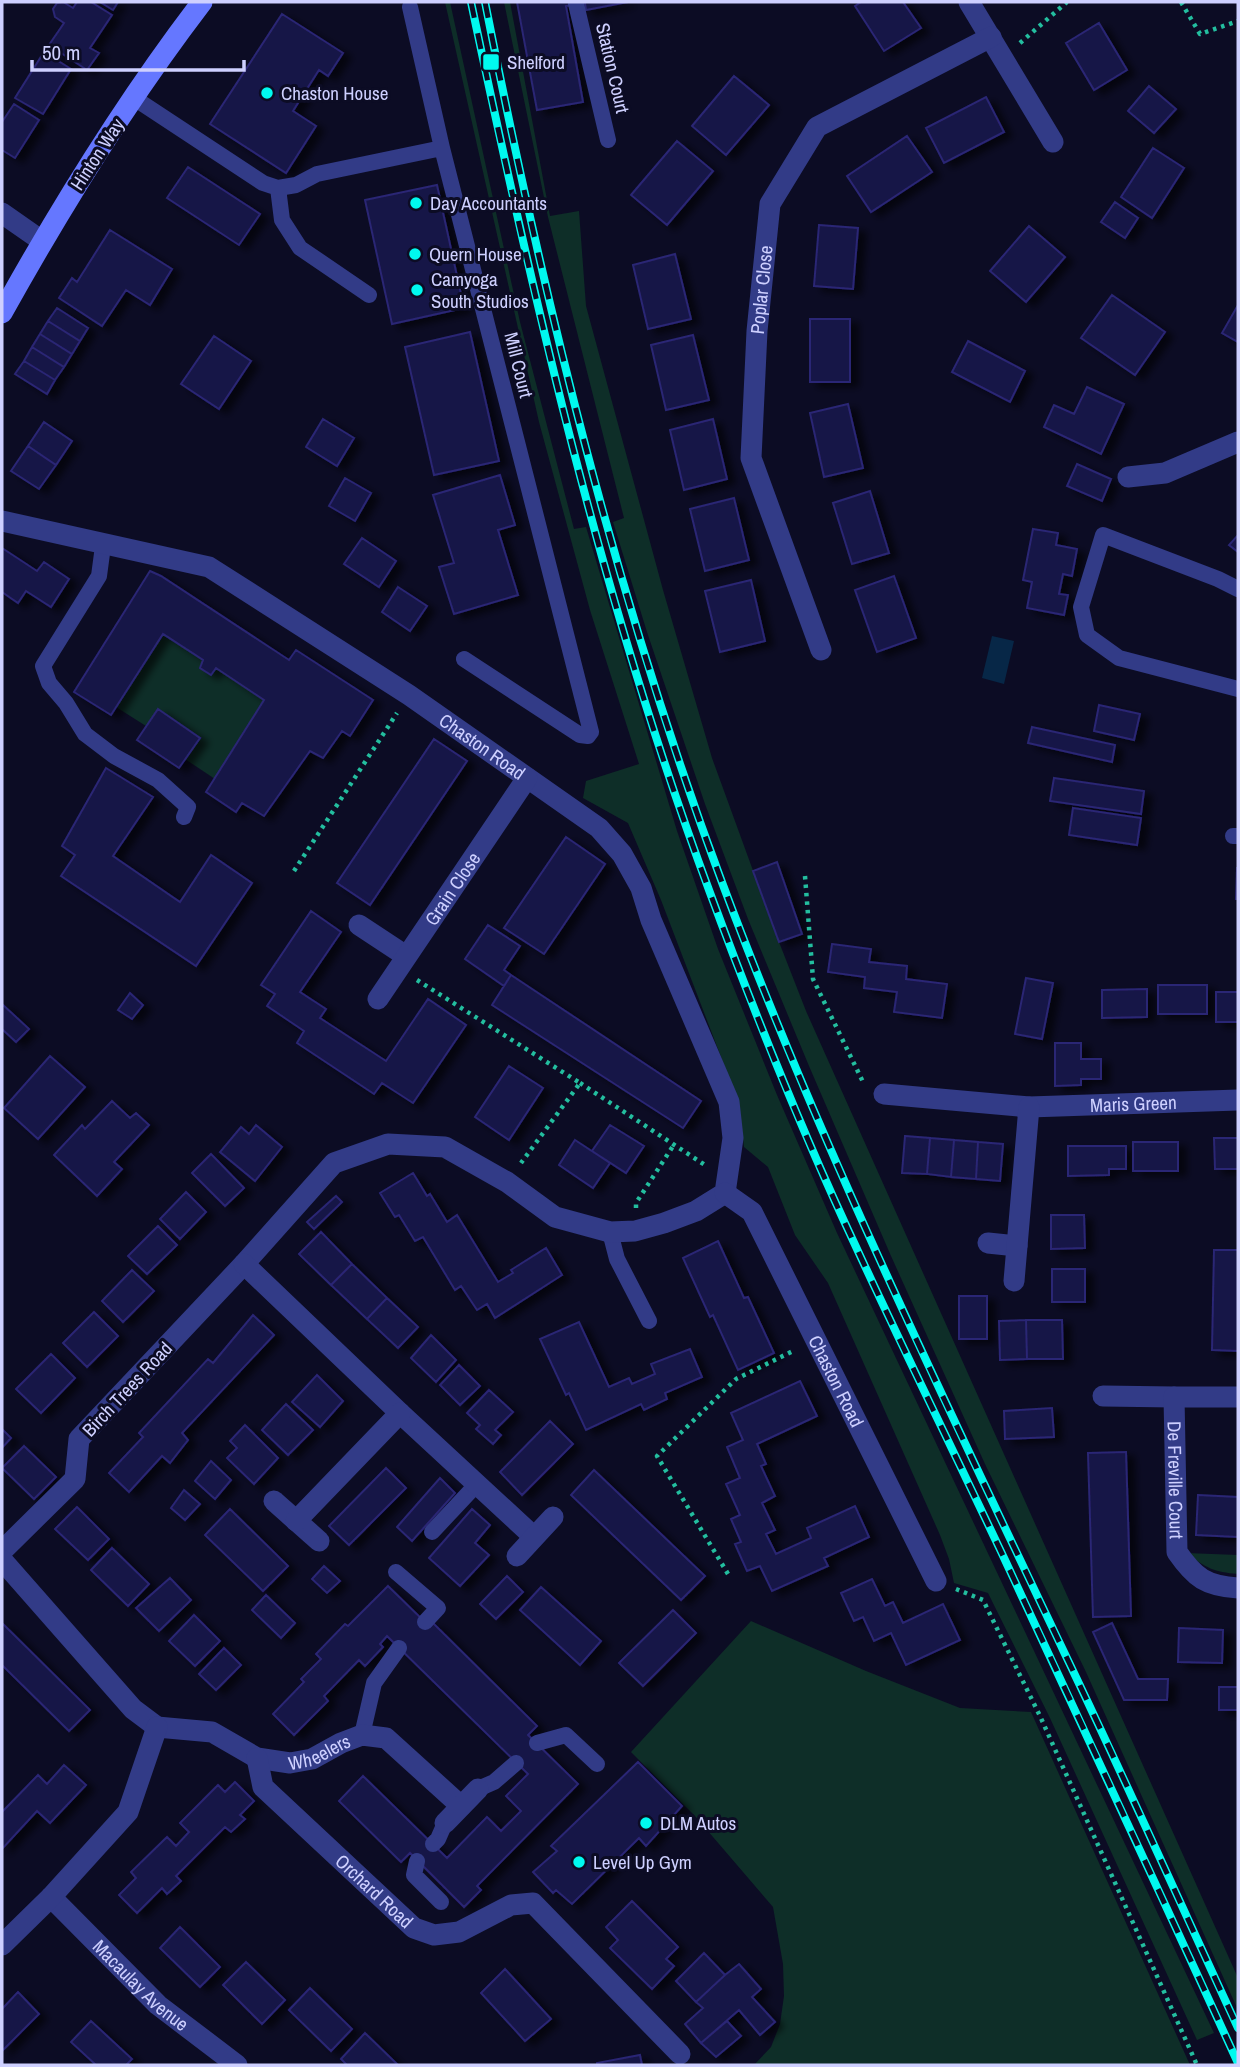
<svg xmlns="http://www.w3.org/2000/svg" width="1240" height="2067" font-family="'Archivo Narrow',sans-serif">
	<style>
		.green { fill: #0e2e28 }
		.water { fill: #072747 }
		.building { fill: #191646; stroke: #2a2674; stroke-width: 2; filter: url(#shadow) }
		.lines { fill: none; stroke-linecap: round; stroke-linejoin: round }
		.path { stroke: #23be9f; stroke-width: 4.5; stroke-dasharray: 3.5 5; stroke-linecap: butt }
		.lane { stroke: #323b87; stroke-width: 16 }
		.street { stroke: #323b87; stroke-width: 21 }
		.secondary { stroke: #6577ff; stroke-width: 21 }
		.rail-casing { stroke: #00f9ef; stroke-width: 8 }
		.rail { stroke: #0c0c24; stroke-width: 5; stroke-dasharray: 16; stroke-linecap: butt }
		.poi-dot { fill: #00f9ef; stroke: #0c0c24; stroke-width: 2.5 }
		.labels { text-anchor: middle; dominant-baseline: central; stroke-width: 6; stroke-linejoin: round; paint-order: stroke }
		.poi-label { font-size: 19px; fill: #ced0ff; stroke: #0c0c24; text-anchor: start }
		.street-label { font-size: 19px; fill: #ced0ff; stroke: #0c0c24 }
	</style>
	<defs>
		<filter id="shadow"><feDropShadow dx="8" dy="4.5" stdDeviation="3.5" flood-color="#0009"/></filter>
	</defs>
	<rect width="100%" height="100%" fill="#0c0c24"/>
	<!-- green -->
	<path class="green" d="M445 2H450L520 322 574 529 586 527 677 831 718 949 777 1095 837 1233 1214 2033 1197 2040 1050 1718 988 1593 954 1583 949 1559 940 1535 828 1283 795 1235 768 1167 744 1147 739 1104 661 900 628 823 583 798 586 781 639 764 590 610 539 422Z
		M504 2H510L550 216 579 211 586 306 663 590 712 758 779 942 806 1011 1238 1978V2010L1086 1672 985 1464 891 1256 809 1066 748 919 705 804 647 632 613 522 624 518 548 217Z
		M163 634 203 660 200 668 211 674 216 668 264 700 215 779 185 759 199 737 158 710 146 726 116 707Z
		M1186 1553 1238 1555V1574C1214 1572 1206 1568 1186 1553Z
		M751 1621 866 1671 960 1708 1031 1712 1190 2065H754L771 2047 780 2024 784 1996 783 1964 773 1907 695 1816 631 1752Z"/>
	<!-- water -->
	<path class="water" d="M992 636 1014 641 1004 684 982 678Z"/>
	<!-- building -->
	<path class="building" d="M63 2 73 8 77 2H91L112 15 90 48 99 53 87 70 49 45 64 23 55 17 53 9 57 3Z
		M100 2H118L113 10Z
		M517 2H628L586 10 585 3 566 6 583 102 537 110Z
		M861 2H903L921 28 884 51 855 6Z
		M282 14 343 53 328 76 319 70 293 111 316 126 286 173 210 124Z
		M1099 23 1127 70 1094 90 1066 43Z
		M44 52 71 69 43 114 15 98Z
		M734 76 769 105 726 155 692 126Z
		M1149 86 1176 109 1154 133 1128 111Z
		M986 97 1004 132 944 163 926 128Z
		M14 104 39 120 15 158 2 150V122Z
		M907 136 932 172 871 212 847 176Z
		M677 141 713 171 667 225 631 195Z
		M1153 148 1184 168 1152 218 1121 197Z
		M188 167 260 214 239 245 167 198Z
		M437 185 464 308 392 324 365 200Z
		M1115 202 1138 218 1125 238 1101 222Z
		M819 225 858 228 853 289 814 286Z
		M1029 226 1065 257 1026 302 990 271Z
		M110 230 172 269 150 305 126 290 102 326 59 298 72 278 77 282Z
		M675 254 691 319 648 329 633 265Z
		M1112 295 1165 332 1135 375 1081 338Z
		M1238 305V342L1222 333Z
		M57 308 88 328 80 341 48 321Z
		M810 319H850V382H810Z
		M48 321 80 341 72 354 40 334Z
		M470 332 499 461 434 475 405 347Z
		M40 334 72 354 64 367 32 347Z
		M693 335 709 400 666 410 651 345Z
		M214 336 251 361 219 409 181 384Z
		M968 341 1025 371 1010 402 952 372Z
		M32 347 64 367 55 380 24 361Z
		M24 361 55 380 47 394 15 374Z
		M1087 387 1124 404 1101 454 1044 427 1054 405 1074 414Z
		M848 404 863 468 824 477 810 413Z
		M323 419 354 438 337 466 306 447Z
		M713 419 727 479 684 490 670 430Z
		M44 422 72 441 56 465 28 446Z
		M28 446 56 465 39 489 11 471Z
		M1077 464 1111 479 1102 501 1067 486Z
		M500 475 515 525 498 530 518 595 454 614 439 567 454 563 433 495Z
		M345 478 371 493 355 521 329 506Z
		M870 491 889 553 852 564 833 503Z
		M734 498 749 560 705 571 690 509Z
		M1033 529 1058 533 1056 545 1077 549 1072 576 1063 574 1059 594 1068 595 1064 615 1027 608 1032 582 1023 580Z
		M1238 535V552L1229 545Z
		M362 538 396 561 379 587 344 564Z
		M2 548 37 571 44 562 69 579 51 607 26 591 18 603 2 592Z
		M150 571 161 576 289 660 296 650 373 700 350 736 342 731 323 758 310 751 264 816 242 803 236 812 206 792 264 700 216 668 211 675 200 668 203 660 163 634 111 715 74 692Z
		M894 576 916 638 877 652 855 590Z
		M751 580 765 641 720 652 705 591Z
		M398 587 427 606 410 631 382 612Z
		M1099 705 1140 714 1134 740 1094 731Z
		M158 709 200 738 179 768 137 740Z
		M1032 727 1115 745 1112 762 1028 743Z
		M434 739 467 761 370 905 337 883Z
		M106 768 153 797 113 856 180 902 211 855 252 883 196 966 61 876 75 855 62 846Z
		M1054 778 1144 791 1141 814 1050 801Z
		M1073 808 1141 818 1137 845 1069 835Z
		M566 837 605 864 544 954 504 928Z
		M777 862 802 934 779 942 753 871Z
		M1237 868H1238V899H1236Z
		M311 911 341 932 300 992 326 1009 320 1018 386 1061 428 999 466 1025 413 1103 382 1083 374 1094 297 1043 304 1031 267 1006 275 994 261 985Z
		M488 925 520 946 504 970 511 975 504 986 465 959Z
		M832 944 871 949 869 962 907 966 906 979 947 984 942 1018 894 1012 897 992 864 988 865 977 828 972Z
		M511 975 701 1101 683 1128 492 1005Z
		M1026 978 1053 983 1042 1039 1015 1034Z
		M1158 985H1207V1014H1158Z
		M1147 989V1017L1102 1018V990Z
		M1216 992H1238V1022H1216Z
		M130 993 143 1005 132 1019 118 1010Z
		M2 1004 29 1029 16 1042 2 1029Z
		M1055 1043H1081V1059H1101V1079H1081V1085L1055 1086Z
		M50 1056 85 1087 38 1139 4 1108Z
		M509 1066 543 1088 509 1140 475 1117Z
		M112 1101 130 1118 136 1113 149 1125 114 1162 122 1169 97 1196 54 1155 82 1125 85 1129Z
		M256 1125 282 1147 255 1181 220 1152 241 1127 249 1134Z
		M610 1125 644 1146 626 1173 592 1151Z
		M905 1136 930 1138 927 1174 902 1173Z
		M930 1138 954 1140 951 1177 927 1174Z
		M1214 1138H1238V1169H1215Z
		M575 1140 610 1163 593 1188 559 1165Z
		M954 1140 978 1142 976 1179 951 1177Z
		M978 1142 1003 1144 1000 1181 976 1179Z
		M1133 1142H1178V1171H1133Z
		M1068 1146H1126V1169H1109V1175L1068 1176Z
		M211 1154 244 1188 225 1206 192 1173Z
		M413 1173 427 1196 430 1194 447 1222 457 1215 498 1282 513 1273 511 1270 546 1248 562 1275 495 1318 487 1304 477 1310 461 1286 455 1290 423 1237 415 1241 399 1215 395 1217 380 1193Z
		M186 1192 206 1212 180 1239 160 1219Z
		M336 1196 342 1202 314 1229 307 1222Z
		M1051 1215H1084L1085 1248 1051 1249Z
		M158 1226 177 1245 147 1274 128 1256Z
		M321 1232 352 1264 331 1285 299 1254Z
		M718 1241 744 1298 748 1297 774 1353 738 1370 713 1315 710 1317 683 1258Z
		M1214 1250H1238V1351L1212 1350Z
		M352 1264 387 1298 367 1319 331 1285Z
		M1052 1269H1085V1302H1052Z
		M132 1270 154 1291 123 1322 102 1301Z
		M959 1296H987V1339H959Z
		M387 1298 418 1327 398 1348 367 1319Z
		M94 1312 118 1336 87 1367 63 1343Z
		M253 1315 274 1335 182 1433 188 1440 170 1463 162 1456 129 1492 109 1473 143 1437 139 1433 208 1359 213 1363Z
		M1026 1320H1062L1063 1359H1027Z
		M1026 1320 1027 1359 1000 1360 999 1321Z
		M579 1322 609 1387 629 1378 632 1384 655 1374 651 1364 690 1349 702 1377 665 1393 667 1399 644 1410 641 1404 586 1430 569 1393 566 1395 540 1339Z
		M431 1335 456 1360 436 1382 411 1358Z
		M51 1354 75 1378 41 1413 16 1389Z
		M459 1365 480 1386 460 1405 440 1385Z
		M317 1375 343 1401 320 1427 292 1402Z
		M800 1381 817 1416 757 1444 766 1464 761 1466 775 1496 762 1503 775 1530 766 1534 776 1554 811 1538 807 1528 855 1506 869 1537 824 1558 828 1566 772 1591 760 1566 747 1571 735 1544 741 1542 731 1519 740 1515 726 1484 740 1478 727 1447 743 1440 731 1413Z
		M489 1390 513 1412 495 1430 501 1435 493 1444 476 1429 480 1425 467 1413Z
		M286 1404 313 1430 288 1455 262 1430Z
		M1052 1408 1054 1437 1005 1439 1004 1411Z
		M550 1421 573 1444 522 1495 500 1472Z
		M245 1425 278 1458 254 1484 227 1458 237 1448 230 1441Z
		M2 1429 11 1438 2 1448Z
		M24 1446 56 1477 34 1499 2 1468Z
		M1126 1452 1131 1616 1093 1617 1088 1453Z
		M211 1461 231 1480 215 1499 195 1481Z
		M386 1468 406 1488 349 1545 329 1526Z
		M594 1470 705 1576 681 1600 571 1495Z
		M440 1478 455 1493 412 1541 397 1527Z
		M184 1490 200 1504 185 1520 171 1508Z
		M1198 1495 1238 1497V1537L1196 1535Z
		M77 1507 109 1539 88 1560 55 1529Z
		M230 1509 288 1566 263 1591 205 1535Z
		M472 1509 490 1525 475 1543 489 1555 460 1586 429 1558Z
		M112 1548 149 1584 128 1606 91 1570Z
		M324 1566 340 1581 327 1593 312 1579Z
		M507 1576 523 1592 496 1619 480 1604Z
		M170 1578 191 1600 159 1631 136 1608Z
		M872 1579 885 1606 893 1602 903 1623 943 1604 960 1640 906 1665 891 1633 874 1641 863 1617 854 1621 841 1593Z
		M388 1586 430 1627 433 1623 537 1726 528 1735 578 1784 477 1886 481 1890 464 1907 410 1853 401 1862 339 1801 363 1776 447 1858 487 1817 501 1831 521 1811 506 1796 528 1774 387 1636 380 1644 383 1647 365 1666 359 1660 324 1696 328 1701 294 1735 273 1714 304 1682 301 1679 321 1659 316 1654 345 1624 348 1626Z
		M541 1587 601 1641 580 1665 520 1610Z
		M266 1595 295 1623 281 1638 252 1610Z
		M673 1610 696 1633 643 1686 619 1663Z
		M194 1615 220 1641 195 1666 169 1641Z
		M2 1623 90 1710 69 1731 2 1665Z
		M1112 1623 1138 1679H1168L1167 1700H1124L1093 1632Z
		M1179 1628 1223 1630 1222 1663 1178 1662Z
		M224 1648 241 1665 216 1690 199 1674Z
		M1219 1687H1238V1710H1219Z
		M638 1762 682 1806 646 1846 639 1838 572 1904 556 1890 553 1893 533 1872 557 1851 551 1846Z
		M64 1765 86 1785 50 1823 37 1811 2 1849V1812L38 1775 47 1784Z
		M235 1782 254 1801 240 1815 245 1819 231 1832 225 1827 176 1876 181 1881 167 1894 162 1888 137 1913 119 1895 136 1878 131 1872 167 1837 176 1846 189 1832 180 1823 218 1785 225 1792Z
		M632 1901 678 1947 666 1959 674 1966 652 1989 610 1948 618 1940 606 1927Z
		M180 1927 220 1967 200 1987 160 1948Z
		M704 1953 725 1975 696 2002 676 1981Z
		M246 1962 285 2000 262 2024 223 1985Z
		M739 1964 761 1989 752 1997 775 2022 760 2035 739 2010 701 2043 685 2024 703 2008 696 2002 725 1975Z
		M505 1969 551 2019 525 2041 481 1993Z
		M310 1988 352 2029 331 2051 289 2010Z
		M18 1992 39 2014 2 2051V2009Z
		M91 2021 132 2059 126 2065H96L71 2042Z
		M727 2021 741 2036 716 2057 701 2043Z
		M365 2033 398 2065H347L341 2059Z
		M640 2055 642 2065H597V2063Z"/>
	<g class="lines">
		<!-- path -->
		<path class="path" d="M1181 2 1200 34 1238 21
			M1020 43 1067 2
			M294 871 397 713
			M805 876 813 979 863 1082
			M417 980 580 1083 521 1163
			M580 1083 705 1165
			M636 1208V1203L675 1143
			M728 1574 657 1456 736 1379 795 1350
			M956 1589 983 1600 1040 1716 1197 2065"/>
		<!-- lane -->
		<path class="lane" d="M576 4 608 140
			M410 7 442 148
			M134 98 263 183 278 188 296 185 317 174 442 148 591 732 588 736 580 735 464 659
			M278 188 282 220 300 248 369 295
			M103 546 99 576 43 666 49 683 66 703 85 734 114 756 158 780 188 807 184 817
			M1238 589 1218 579 1103 535 1081 607 1087 635 1119 658 1238 689
			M1233 836H1238
			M610 1232 617 1259 649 1321
			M432 1532 477 1484
			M396 1572 438 1608 425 1622
			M362 1735 374 1683 399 1648
			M537 1743 566 1735 597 1764
			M478 1789 494 1782 516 1763
			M433 1844 438 1839 445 1823
			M417 1861 414 1875 441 1902"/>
		<!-- street -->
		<g class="street">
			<path d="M969 2 1053 142"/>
			<path d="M2 213 42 241"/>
			<path d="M1128 477 1165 473 1238 442"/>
			<path id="s1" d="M2 521 209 567 409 695 599 828 622 854 641 888 651 920 729 1102 733 1138 725 1193 696 1211 664 1223 635 1231 610 1232 555 1217 507 1182 445 1147 388 1144 334 1163 244 1264 79 1439 75 1479 2 1551"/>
			<path id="s2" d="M821 650 751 458 757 331 770 204 817 127 991 37"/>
			<path d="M359 925 406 956"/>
			<path id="s3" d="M378 999 527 778"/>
			<path id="s4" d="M884 1094 1029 1107 1238 1100"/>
			<path id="s5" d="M725 1193 752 1212 936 1581"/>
			<path d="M988 1243 1017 1246"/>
			<path d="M244 1264 400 1413 533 1536"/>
			<path d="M1014 1281 1029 1107"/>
			<path d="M1103 1396 1174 1397"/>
			<path id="s6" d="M1238 1397H1174L1177 1552C1195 1578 1206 1586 1238 1588"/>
			<path d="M274 1501 319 1541"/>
			<path d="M296 1521 400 1413"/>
			<path d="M517 1556 553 1517"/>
			<path d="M2 1560 133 1709 157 1727"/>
			<path id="s7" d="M157 1727 212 1732 257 1758 290 1763 312 1759 341 1743 362 1735 386 1738 461 1806"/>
			<path id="s8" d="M257 1758 263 1787 414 1928 434 1935 459 1932 511 1905 533 1903 680 2054"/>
			<path d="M445 1823 478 1789"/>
			<path id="s9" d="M51 1897 158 2005 237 2065"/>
			<path d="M2 1945 51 1897 128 1812 157 1727"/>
		</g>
		<!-- secondary -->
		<path class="secondary" d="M2 313C62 205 127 100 202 2"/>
		<!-- rail casing -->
		<g class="rail-casing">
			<path id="rail" d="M471 2C534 302 602 602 709 890 754 1012 802 1132 857 1249 905 1353 956 1456 1005 1560 1083 1727 1161 1895 1238 2063
				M485 2C544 301 616 599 723 885 821 1147 944 1399 1064 1652 1124 1777 1180 1903 1238 2028"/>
		</g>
		<!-- rail -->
		<use href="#rail" class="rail"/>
	</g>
	<!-- markers -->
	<g class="poi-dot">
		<rect x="482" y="53" width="18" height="18" rx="3.5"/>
		<circle cx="267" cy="93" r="7"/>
		<circle cx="416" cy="203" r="7"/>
		<circle cx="415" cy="254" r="7"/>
		<circle cx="417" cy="290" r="7"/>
		<circle cx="646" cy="1823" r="7"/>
		<circle cx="579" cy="1862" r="7"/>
	</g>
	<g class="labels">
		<!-- poi labels -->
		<g class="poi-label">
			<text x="507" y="62">Shelford</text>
			<text x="281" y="93">Chaston House</text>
			<text x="430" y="203">Day Accountants</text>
			<text x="429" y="254">Quern House</text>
			<text x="431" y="279">Camyoga<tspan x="431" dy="22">South Studios</tspan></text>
			<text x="660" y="1823">DLM Autos</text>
			<text x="593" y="1862">Level Up Gym</text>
		</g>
		<!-- street labels -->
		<g class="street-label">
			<text transform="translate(613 68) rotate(77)">Station Court</text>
			<text transform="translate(97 154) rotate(-57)">Hinton Way</text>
			<text stroke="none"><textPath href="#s2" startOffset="373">Poplar Close</textPath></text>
			<text transform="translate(519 365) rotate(76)">Mill Court</text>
			<text stroke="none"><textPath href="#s1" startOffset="539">Chaston Road</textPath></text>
			<text stroke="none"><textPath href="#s3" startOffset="133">Grain Close</textPath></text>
			<text stroke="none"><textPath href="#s4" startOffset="250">Maris Green</textPath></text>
			<text stroke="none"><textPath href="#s5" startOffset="222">Chaston Road</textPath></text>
			<text transform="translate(127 1389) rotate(-47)">Birch Trees Road</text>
			<text stroke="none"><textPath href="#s6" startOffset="147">De Freville Court</textPath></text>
			<text stroke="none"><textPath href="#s7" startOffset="172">Wheelers</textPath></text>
			<text stroke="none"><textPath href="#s8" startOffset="182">Orchard Road</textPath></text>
			<text stroke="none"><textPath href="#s9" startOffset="126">Macaulay Avenue</textPath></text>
		</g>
	</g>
	<!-- border -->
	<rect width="1240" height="2067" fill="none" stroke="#ced0ff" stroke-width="7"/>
	<!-- scale -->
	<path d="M32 60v10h212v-10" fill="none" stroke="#ced0ff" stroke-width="3.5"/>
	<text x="42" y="60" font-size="21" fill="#ced0ff" stroke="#0c0c24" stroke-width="5" paint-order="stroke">50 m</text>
</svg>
